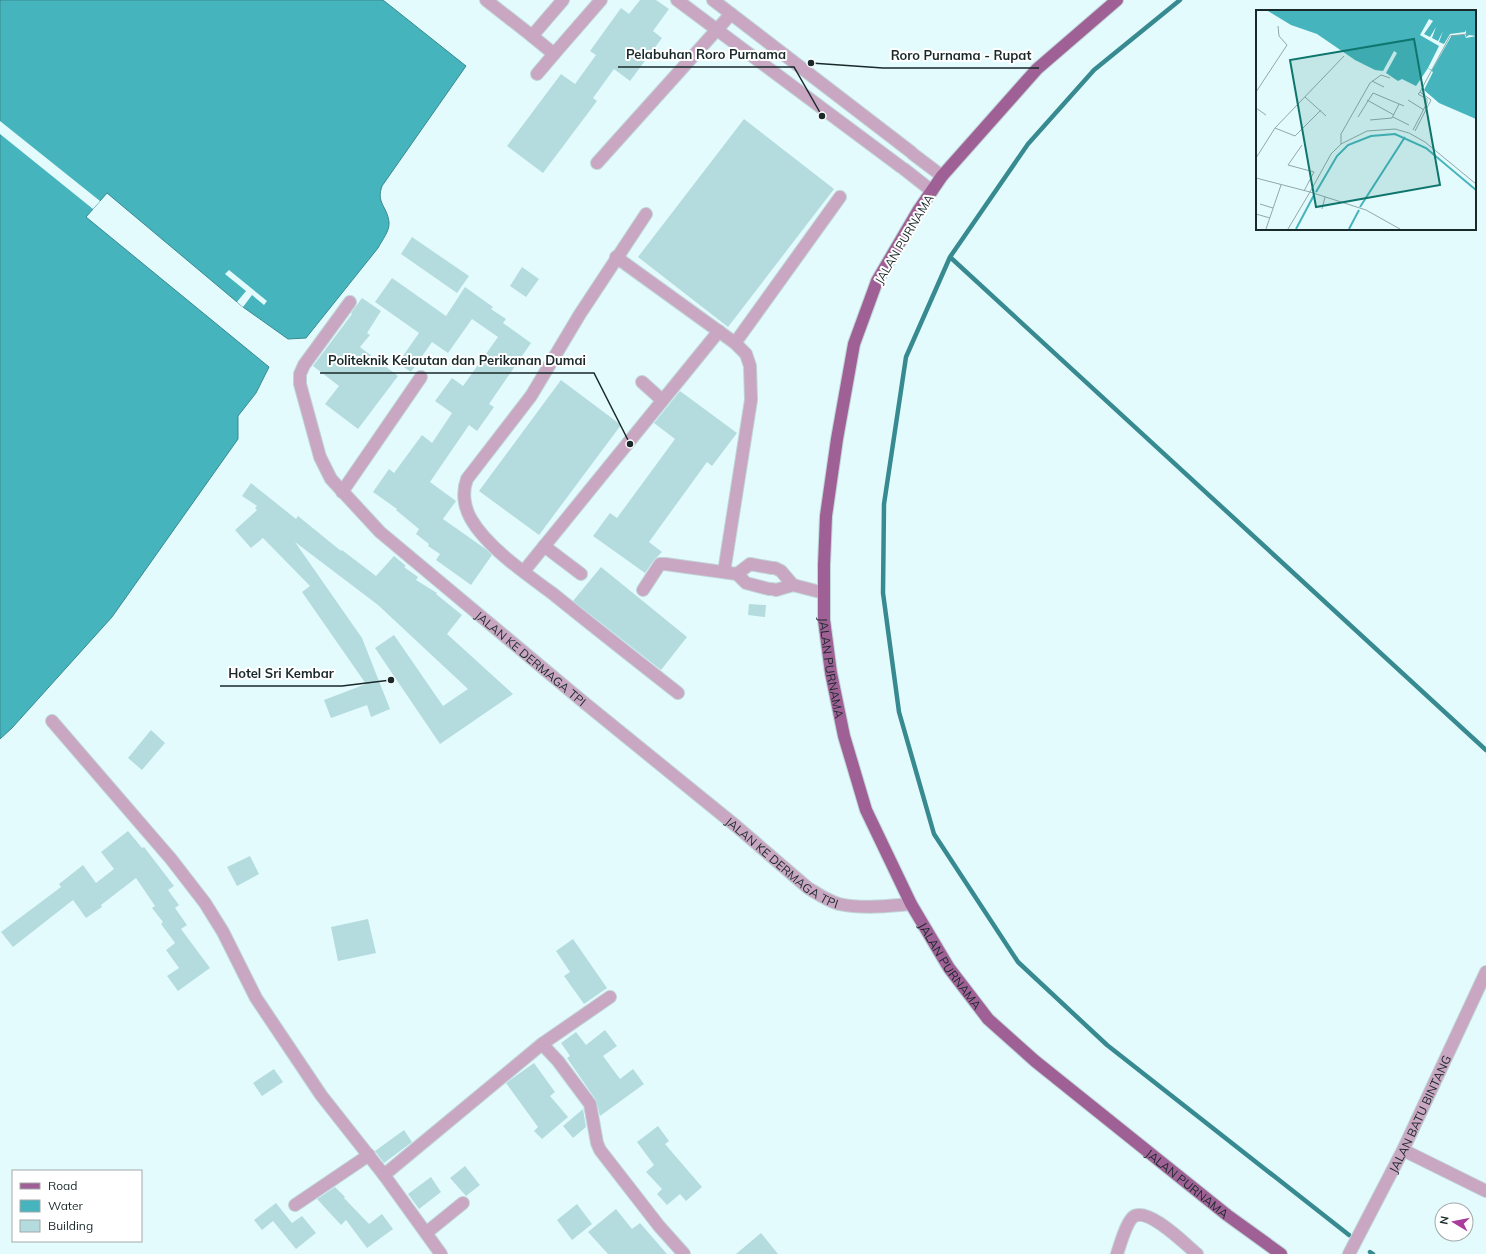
<svg xmlns="http://www.w3.org/2000/svg" width="1486" height="1254" font-family="Mulish,sans-serif">
	<style>
		.water { fill: #46b4bd; stroke: #388a91 }
		.pier { fill: #e3fbfd }
		.lines { fill: none; stroke-linecap: round; stroke-linejoin: round }
		.stream { stroke: #388a91; stroke-width: 4.5 }
		.building { fill: #b4dcdf }
		.minor-casing { stroke: #bfd5d7; stroke-width: 14 }
		.major-casing { stroke: #bfd5d7; stroke-width: 14 }
		.minor { stroke: #c9a6c2; stroke-width: 12 }
		.major { stroke: #9f6195; stroke-width: 12 }
		.labels { text-anchor: middle; dominant-baseline: central; stroke-width: 4; stroke-linejoin: round; paint-order: stroke }
		.street-label { font-size: 12px; fill: #19292a; stroke: #fff }
		.inset-river { fill: none; stroke: #46b4bd; stroke-width: 2 }
		.inset-road { fill: none; stroke: #92a7a9; stroke-width: 1 }
		.view { fill: #0f766e; fill-opacity: 0.15; stroke: #0f766e; stroke-width: 2 }
		.inset-edge { fill: none; stroke: #19292a; stroke-width: 2 }
		.leader { fill: none; stroke: #19292a; stroke-width: 1.5 }
		.callout-dot { fill: #19292a; stroke: #fff; stroke-width: 1.5 }
		.callout-label { font-size: 13px; text-anchor: middle; font-weight: bold; fill: #19292a; stroke: #fff; stroke-width: 4; stroke-linejoin: round; paint-order: stroke }
	</style>
	<rect width="100%" height="100%" fill="#e3fbfd"/>
	<!-- water -->
	<path class="water" d="M0 0H383L466 66 382 186C376 203 387 206 389 222 390 231 382 240 378 248L306 338 288 339 243 307 107 193 86 217 269 367 256 393 238 416V439L112 617 12 728 0 739Z"/>
	<!-- pier -->
	<path class="pier" d="M0 121 100 201 93 209 0 134Z
		M229 270 267 301 264 305 252 295 243 307 237 302 246 291 225 274Z"/>
	<g class="lines">
		<!-- stream -->
		<path class="stream" d="M1180 0 1094 70 1028 144 950 257 906 357 884 504 883 593 899 712 934 834 1018 962 1107 1045 1349 1235
			M950 257 1486 750
			M1370 1252 1373 1254"/>
	</g>
	<!-- building -->
	<path class="building" d="M640 0H656L669 9 653 31 662 38 630 81 614 69 593 98 597 101 543 173 507 146 561 74 575 84 596 55 590 51 621 8 629 14Z
		M744 119 834 189 728 327 638 257Z
		M412 237 469 276 457 293 401 254Z
		M522 267 539 279 526 297 510 286Z
		M392 278 446 316 465 287 493 307 491 309 506 319 503 323 531 343 489 404 494 407 477 431 469 425 430 482 456 501 443 519 487 550 492 555 471 585 436 560 440 554 428 546 429 544 416 534 419 529 396 510 397 509 373 492 389 469 394 473 422 435 432 443 452 413 435 401 452 378 463 386 498 337 472 319 448 353 432 342 411 372 398 363 419 333 375 302Z
		M362 298 381 311 367 333 370 335 360 347 398 376 358 429 325 404 339 386 313 366 352 314 351 313Z
		M561 380 621 425 539 535 479 491Z
		M680 391 737 433 712 466 707 462 649 542 662 552 654 560 645 573 593 536 610 513 617 518 675 439 654 423Z
		M251 483 296 519 298 516 341 551 342 550 376 576 394 556 406 566 404 567 418 577 416 580 437 593 436 594 462 615 447 634 513 694 440 744 375 648 394 635 443 706 468 689 378 605 295 542 362 638 390 709 371 717 367 705 331 718 324 700 366 684 302 592 310 586 263 538 251 548 235 530 257 510 255 508 257 506 242 496Z
		M601 567 687 637 661 670 573 601Z
		M749 604 766 605 765 617 748 615Z
		M151 730 165 743 142 770 128 758Z
		M128 831 142 848 144 847 174 886 168 890 179 905 175 908 187 925 181 929 210 968 178 991 167 976 179 968 166 950 175 943 161 924 163 922 152 908 155 906 136 878 101 905 102 907 86 918 73 900 13 947 1 932 61 887 59 884 83 865 96 883 114 869 101 852Z
		M250 856 259 874 237 886 227 867Z
		M368 919 376 953 338 961 331 927Z
		M573 939 607 988 584 1004 564 976 570 972 556 951Z
		M605 1030 617 1046 603 1056 620 1079 633 1069 644 1084 600 1116 596 1100 567 1058 570 1056 561 1043 576 1032 586 1045Z
		M534 1063 555 1092 550 1096 568 1117 542 1139 534 1131 538 1127 506 1083Z
		M274 1069 283 1082 262 1096 253 1083Z
		M583 1109 586 1127 573 1138 563 1126Z
		M658 1126 669 1141 665 1144 702 1187 686 1201 680 1194 667 1205 657 1194 662 1189 646 1172 654 1165 637 1142Z
		M404 1130 412 1142 384 1163 375 1151Z
		M465 1166 480 1185 466 1196 450 1178Z
		M431 1177 441 1192 419 1209 408 1194Z
		M335 1187 345 1197 344 1198 369 1224 382 1214 393 1229 367 1248 346 1220 341 1225 317 1199Z
		M276 1203 292 1223 302 1216 316 1233 296 1249 273 1221 262 1230 254 1220Z
		M577 1204 592 1224 572 1240 557 1220Z
		M616 1209 632 1229 640 1223 667 1254H608L588 1232Z
		M761 1233 778 1254H736Z"/>
	<g class="lines">
		<!-- minor casing -->
		<g class="minor-casing">
			<g id="minor">
				<path d="M486 0 532 36"/>
				<path d="M563 0 532 36 554 54 601 0"/>
				<path d="M677 0 901 167"/>
				<path d="M713 0 911 152"/>
				<path d="M537 74 554 54"/>
				<path d="M913 154 942 176"/>
				<path d="M597 163 731 14"/>
				<path d="M904 169 932 191"/>
				<path d="M646 214 580 314 531 396 467 479C462 492 464 507 471 519 487 547 526 574 552 593 594 627 636 660 678 693"/>
				<path d="M616 257 735 343 746 354 750 366 751 400 724 572"/>
				<path id="s1" d="M350 302 304 365 300 374V384L320 457 331 479 380 532 581 700 736 826 808 888C818 894 828 901 839 904 863 909 887 906 911 904"/>
				<path d="M735 343 840 197"/>
				<path d="M642 382 662 400"/>
				<path d="M342 492 421 377"/>
				<path d="M544 546 581 574"/>
				<path d="M524 571 719 331"/>
				<path d="M793 585 824 593"/>
				<path d="M769 589 746 583 737 574 750 564 772 568"/>
				<path d="M772 589 776 590 793 585 781 571 775 568"/>
				<path d="M643 590 660 564H665L737 574"/>
				<path d="M52 721 171 859 205 903 223 932 256 998 321 1095 384 1175 441 1254"/>
				<path d="M542 1044 558 1061 590 1104 597 1143 600 1150 659 1226 684 1254"/>
				<path d="M1403 1150 1486 1191"/>
				<path d="M384 1175 542 1044 610 997"/>
				<path d="M295 1205 369 1155"/>
				<path d="M426 1233 463 1203"/>
				<path d="M1117 1254C1120 1245 1126 1223 1133 1217 1148 1206 1186 1245 1197 1254"/>
				<path id="s2" d="M1349 1254 1403 1150 1486 972"/>
			</g>
		</g>
		<!-- major casing -->
		<g class="major-casing">
			<g id="major">
				<path id="s3" d="M1117 0 1037 69 942 176 918 211 877 281 854 344 837 439 826 516 824 565V620L831 673 844 736 866 810 911 904 949 968 988 1019 1035 1061 1227 1215 1281 1254"/>
			</g>
		</g>
		<!-- minor -->
		<use href="#minor" class="minor"/>
		<!-- major -->
		<use href="#major" class="major"/>
	</g>
	<g class="labels">
		<!-- street labels -->
		<g class="street-label">
			<text transform="translate(904 239) rotate(-59)">JALAN PURNAMA</text>
			<text stroke="none"><textPath href="#s1" startOffset="467">JALAN KE DERMAGA TPI</textPath></text>
			<text stroke="none"><textPath href="#s3" startOffset="766">JALAN PURNAMA</textPath></text>
			<text stroke="none"><textPath href="#s1" startOffset="791">JALAN KE DERMAGA TPI</textPath></text>
			<text stroke="none"><textPath href="#s3" startOffset="1090">JALAN PURNAMA</textPath></text>
			<text stroke="none"><textPath href="#s2" startOffset="157">JALAN BATU BINTANG</textPath></text>
			<text stroke="none"><textPath href="#s3" startOffset="1414">JALAN PURNAMA</textPath></text>
		</g>
	</g>
	<!-- overview -->
	<g transform="translate(1256 10)">
		<rect width="220" height="220" fill="#e3fbfd"/>
		<path d="M12 1H220V109L183 93 168 80 177 62 172 58 160 76 146 69 142 71 130 63 141 43 138 41 127 61 119 60 99 50 61 24 35 15Z" fill="#46b4bd"/>
		<path d="M173 9 177 11 168 24 174 27 180 17 176 28 182 31 187 21 183 32 188 34 194 24 209 22 210 20V27L213 25 220 26 210 28 209 25H196L176 60 172 58 183 36 164 25Z" fill="#e3fbfd"/>
		<path class="inset-river" d="M60 182 81 146 92 135 115 126 139 124 170 138 220 180M104 197 149 127M40 219 58 185M93 219 103 200"/>
		<path class="inset-road" d="M116 71 128 77M0 82 31 35 23 26 22 16M164 82 194 26 211 24M49 87 70 106M111 90 138 105M152 90 168 100M0 98 10 105M102 107 117 83 148 96M137 107 153 115M114 110 136 108 143 94M19 118 39 126 65 100M157 120 171 93V89L162 84 164 82 175 90 159 121M85 134V124L114 73 125 65 134 68M46 135 32 155 58 162 48 181M0 148 19 118 88 46M0 168 54 182 75 144 85 134 111 121 139 119 153 123 169 132 220 174M54 182 110 200 144 219M4 194 17 198M66 199 69 187M0 204 14 208M10 219 25 175M32 219 54 182"/>
		<path class="view" d="M158 29 184 175 60 197 34 50Z"/>
		<rect width="220" height="220" class="inset-edge"/>
	</g>
	<!-- callouts -->
	<path class="leader" d="M822 116L794 67H618M811 63L883 68H1039M630 444L594 373H320M391 680L342 686H220"/>
	<g class="callout-dot">
		<circle cx="822" cy="116" r="4"/>
		<circle cx="811" cy="63" r="4"/>
		<circle cx="630" cy="444" r="4"/>
		<circle cx="391" cy="680" r="4"/>
	</g>
	<g class="callout-label">
		<text x="706" y="59">Pelabuhan Roro Purnama</text>
		<text x="961" y="60">Roro Purnama - Rupat</text>
		<text x="457" y="365">Politeknik Kelautan dan Perikanan Dumai</text>
		<text x="281" y="678">Hotel Sri Kembar</text>
	</g>
	<!-- legend -->
	<rect x="12" y="1170" width="130" height="72" fill="#ffffff" stroke="#a3a9aa"/>
	<rect x="20" y="1183" width="20" height="6" fill="#9f6195" stroke="#a3a9aa"/>
	<text x="48" y="1190" font-size="12" fill="#19292a">Road</text>
	<rect x="20" y="1200" width="20" height="12" fill="#46b4bd" stroke="#a3a9aa"/>
	<text x="48" y="1210" font-size="12" fill="#19292a">Water</text>
	<rect x="20" y="1220" width="20" height="12" fill="#b4dcdf" stroke="#a3a9aa"/>
	<text x="48" y="1230" font-size="12" fill="#19292a">Building</text>
	<!-- north arrow -->
	<g transform="translate(1454 1222) rotate(280)"><circle r="19" fill="#ffffff" stroke="#a3a9aa"/>
	<path d="M0-3L7 15L0 10L-7 15Z" fill="#a93c9c"/>
	<text y="-6" font-size="11" font-weight="bold" text-anchor="middle" fill="#19292a">N</text>
	</g>
</svg>
